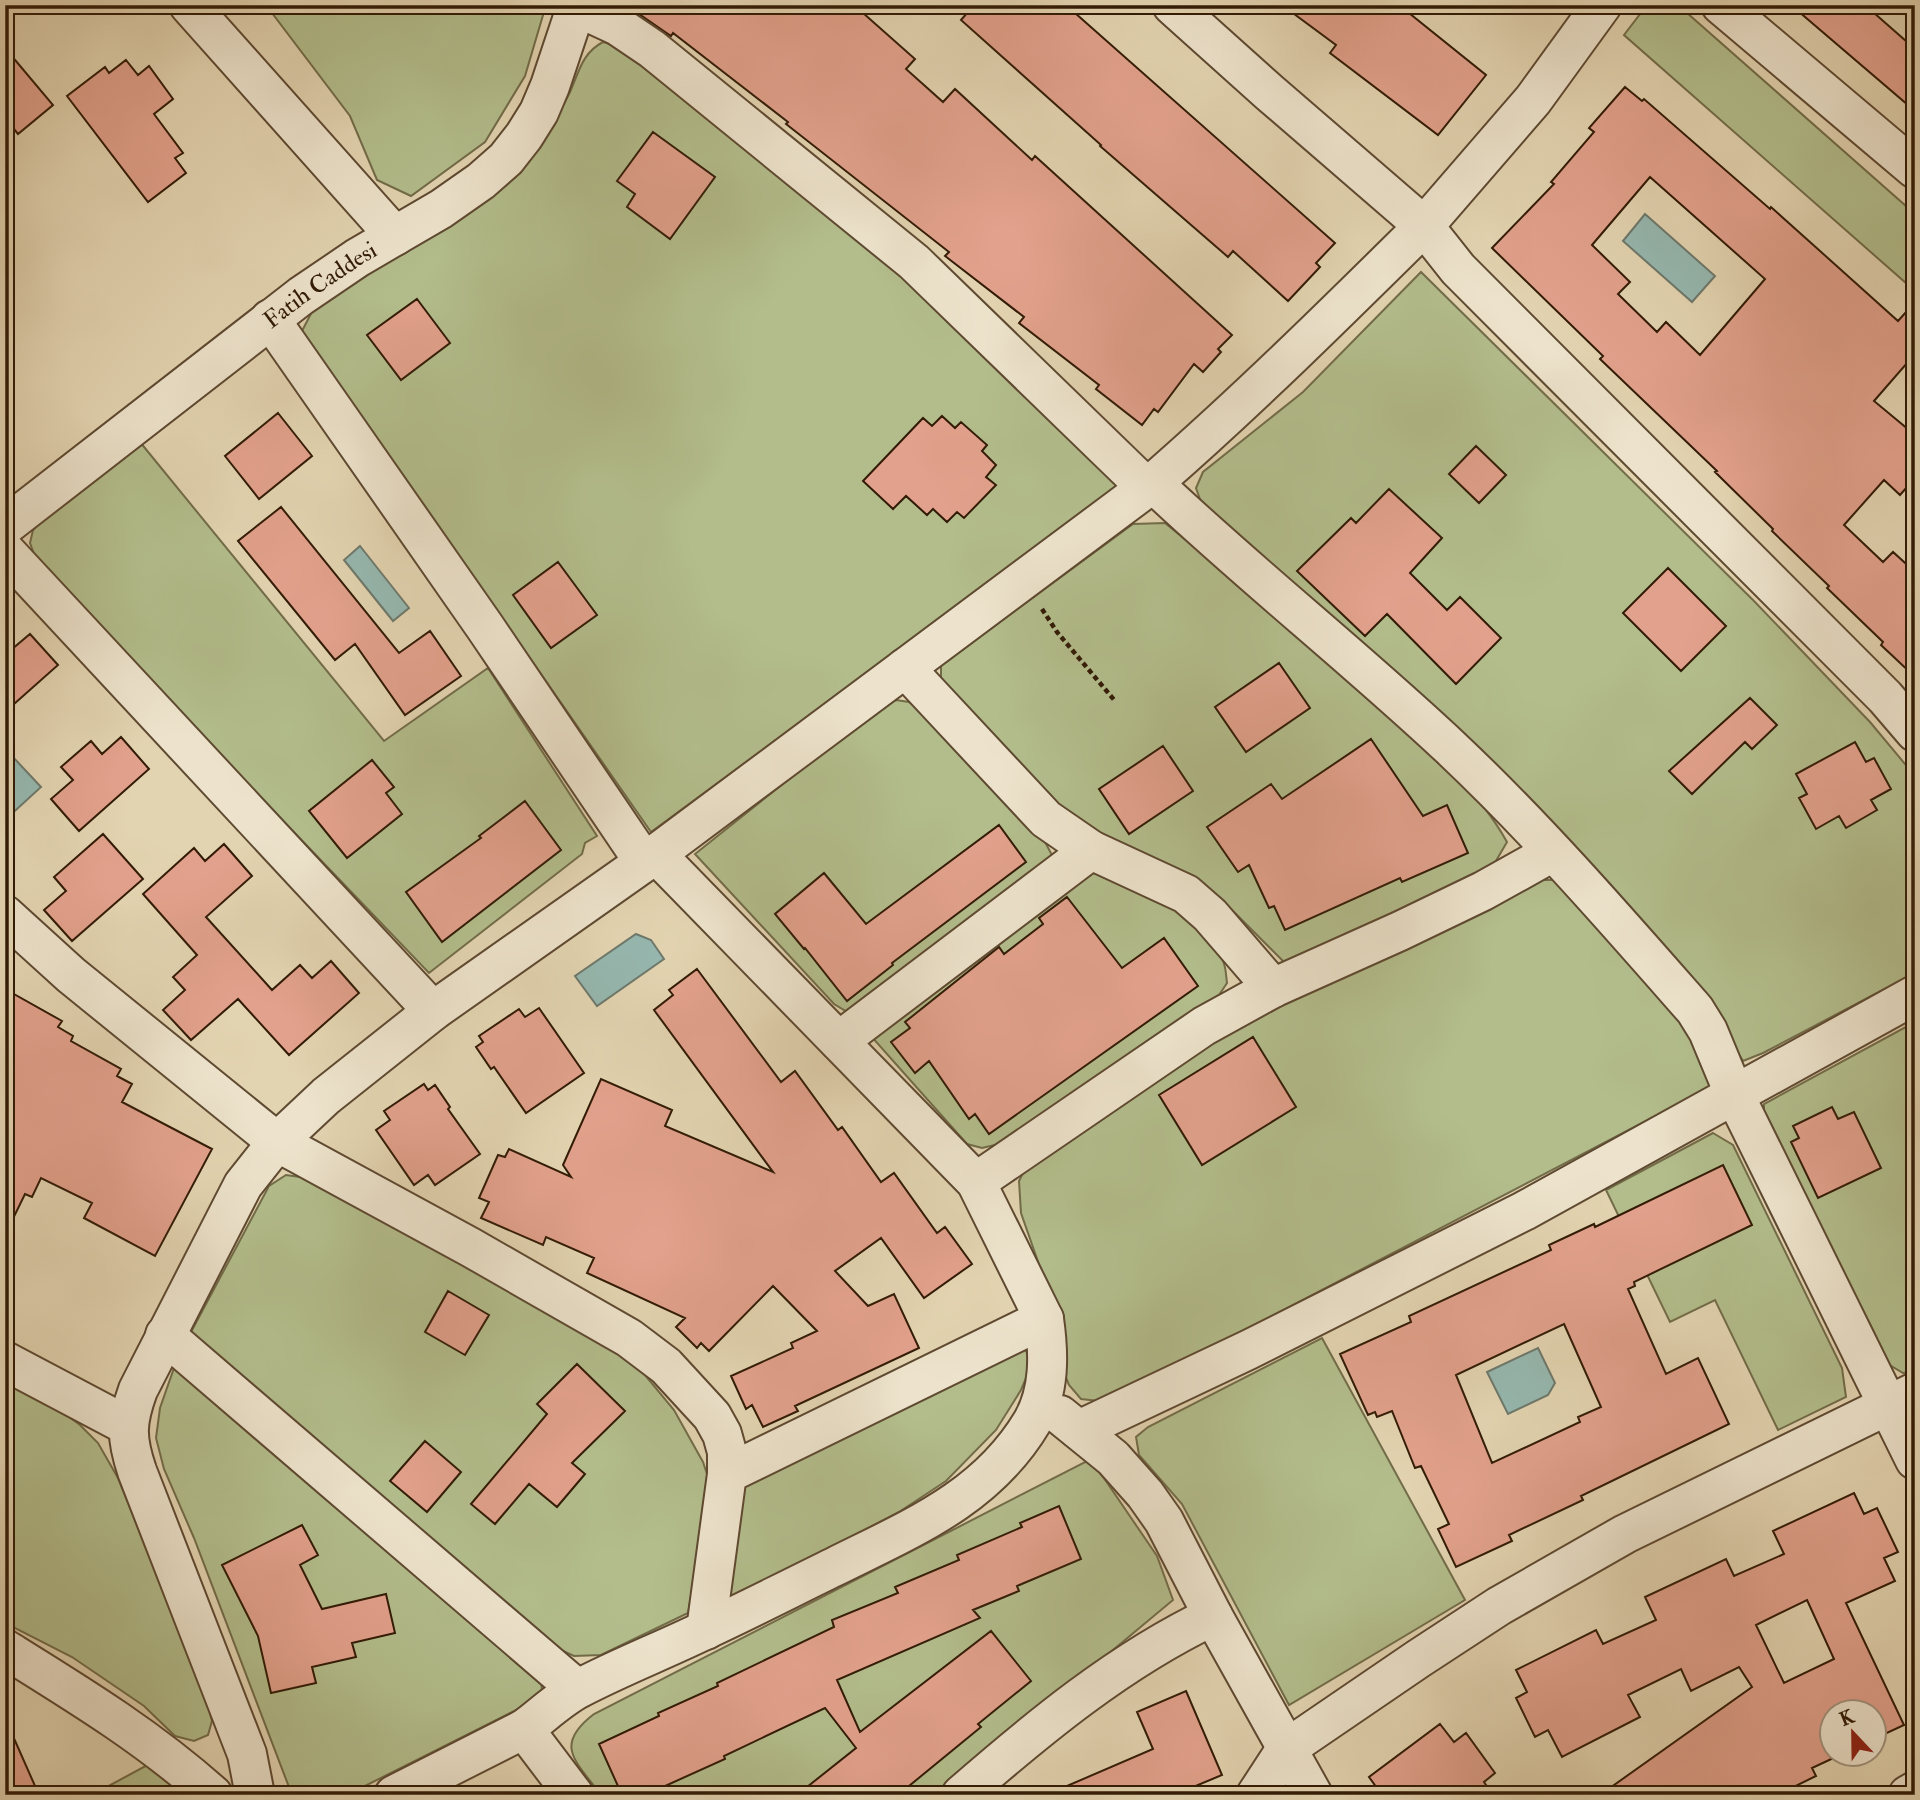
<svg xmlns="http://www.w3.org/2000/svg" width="1920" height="1800" font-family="'IM FELL Double Pica',serif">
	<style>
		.green { fill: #b3bd8c; stroke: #726c49; stroke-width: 2 }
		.water { fill: #96b8b0; stroke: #6e796c; stroke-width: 2 }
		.building { fill: #e2a18c; stroke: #321b06; stroke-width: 2; fill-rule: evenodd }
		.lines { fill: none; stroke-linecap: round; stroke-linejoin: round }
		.minor-casing { stroke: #5e4931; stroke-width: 42 }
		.path { stroke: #321b06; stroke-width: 4.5; stroke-dasharray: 5 3.5; stroke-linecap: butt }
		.minor { stroke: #ede3cc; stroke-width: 38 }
		.labels { text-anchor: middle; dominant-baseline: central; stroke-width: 5; stroke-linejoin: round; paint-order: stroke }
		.street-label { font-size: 24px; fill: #321b06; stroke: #ede3cc }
	</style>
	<rect width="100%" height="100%" fill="#e3d4b1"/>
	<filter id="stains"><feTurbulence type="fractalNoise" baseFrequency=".00286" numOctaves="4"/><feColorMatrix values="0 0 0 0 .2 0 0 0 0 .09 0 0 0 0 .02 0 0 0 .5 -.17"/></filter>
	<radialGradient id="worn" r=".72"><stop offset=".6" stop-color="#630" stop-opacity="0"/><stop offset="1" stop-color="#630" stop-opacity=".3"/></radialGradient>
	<!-- green -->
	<path class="green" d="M266 5H546L525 76 485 142 411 196 377 180 350 116Z
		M1647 5H1678L1915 214V291L1624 35Z
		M603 42 624 48 886 258 1120 487 651 832 302 331 316 304 548 132C555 119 563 106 570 92 579 72 582 53 603 42Z
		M1421 272 1754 601 1870 722 1915 776V973L1763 1053 1743 1061 1714 1016 1282 573 1201 502 1196 488 1203 472 1303 392Z
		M140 442 384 741 488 668 597 836 585 843 582 854 429 973 38 565 30 543 33 530 48 514Z
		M1165 523C1234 579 1302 636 1369 695 1419 739 1474 783 1507 842L1493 866 1297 963 1283 961 1219 897 1189 874 1125 850 1079 824 1042 791 941 686V665L1133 524Z
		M896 700 909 702 928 716 1034 821 1054 859 849 1013 834 1004 695 854 878 708Z
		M1088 865C1134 887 1201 910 1223 961 1226 967 1226 976 1227 983L1219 995 999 1144 982 1148 967 1144 870 1035Z
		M1541 880H1566L1696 1037 1713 1086 1249 1328 1099 1401 1081 1399 1069 1385 1062 1368 1057 1316 1021 1213 1019 1181 1028 1163 1302 984Z
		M1915 1022V1371L1903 1373 1888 1364 1764 1119V1104Z
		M1713 1133 1733 1145 1842 1368 1846 1397 1778 1430 1715 1300 1670 1322 1606 1190Z
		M286 1175 307 1178 611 1348 645 1375 674 1410 703 1462 711 1486 688 1613 601 1655 574 1656 550 1645 190 1334 269 1186Z
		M1322 1338 1465 1600 1289 1705 1182 1504 1139 1455 1136 1437 1148 1427Z
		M1024 1347 1028 1355 1029 1371 1021 1390 996 1430 946 1481 899 1512 745 1592 731 1596C719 1556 735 1519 747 1480Z
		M174 1368 321 1495 540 1675 542 1689 534 1701 347 1795H292L194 1538 164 1469 156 1438 160 1408Z
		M5 1379 42 1397 80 1425 98 1443 118 1478 205 1693 212 1721 208 1735 194 1741 175 1736 144 1706 72 1657 5 1623Z
		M1091 1459 1157 1556 1173 1600 939 1795H601C577 1762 552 1746 594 1714Z
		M151 1763 183 1795H92Z"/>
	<!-- water -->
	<path class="water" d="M1645 214 1715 276 1692 302 1623 241Z
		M360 546 409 608 393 621 344 560Z
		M12 756 41 787 5 820V762Z
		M636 934 651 940 664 959 597 1006 575 976Z
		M1538 1348 1555 1383 1548 1395 1508 1414 1487 1372Z"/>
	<!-- building -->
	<path class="building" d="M626 5H854L915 59 906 69 943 102 955 89 1032 160 1035 156 1232 335 1218 349 1221 352 1203 372 1194 364 1158 412 1154 409 1142 425 1096 389 1099 385 1019 323 1024 317 945 256 949 252 786 124 788 122 673 33 671 36Z
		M974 5H1066L1335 243 1316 263 1320 267 1288 301 1233 251 1228 257 1100 146 1101 145 961 20Z
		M1282 5H1399L1486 75 1438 135 1330 53 1336 45Z
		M1791 5H1865L1915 49V111Z
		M5 48 53 105 18 134 5 118Z
		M126 60 138 75 149 66 173 99 154 114 183 153 175 158 186 173 148 202 67 96 105 67 109 73Z
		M1625 87 1642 101 1644 99 1770 209 1771 207 1898 321 1915 302V354L1874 401 1915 435V478L1900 495 1884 480 1844 525 1883 562 1893 552 1915 572V677L1881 645 1883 642 1827 588 1829 586 1772 531 1773 529 1715 472 1717 471 1600 359 1603 356 1492 248 1554 184 1551 182 1594 132 1589 128ZM1650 177 1765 279 1700 355 1666 322 1657 332 1618 294 1630 282 1592 245Z
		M653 132 715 177 670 239 627 207 635 194 617 181Z
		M417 299 450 343 401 380 367 335Z
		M278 413 312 456 259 499 225 456Z
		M942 416 955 428 961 422 987 445 982 451 996 465 986 477 996 485 964 518 957 512 947 522 933 509 927 515 906 496 893 509 863 481 923 418 932 426Z
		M1476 446 1506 475 1479 503 1449 474Z
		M1389 489 1442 538 1410 573 1447 610 1460 597 1501 638 1456 684 1387 614 1365 636 1297 571 1351 518 1356 523Z
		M281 507 399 653 430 631 461 676 405 715 355 644 335 660 238 541Z
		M558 562 597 615 551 648 513 595Z
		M1668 568 1726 626 1681 671 1623 613Z
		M30 634 58 665 5 712V655Z
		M1279 663 1310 708 1246 752 1215 707Z
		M1750 698 1777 725 1752 749 1745 742 1692 794 1669 771Z
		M121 737 149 769 79 831 51 799 73 780 61 767 91 741 102 754Z
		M1371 739 1423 816 1447 805 1468 853 1402 882 1400 878 1285 930 1274 906 1269 908 1249 865 1238 872 1207 827 1271 784 1282 799Z
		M1855 742 1866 762 1874 758 1891 789 1871 800 1877 810 1846 828 1839 816 1816 829 1799 798 1807 794 1796 774Z
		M1163 746 1193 791 1129 834 1099 789Z
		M372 760 394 787 386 793 402 814 347 858 309 811Z
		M525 801 561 850 442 942 406 892 481 838 479 836Z
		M999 825 1026 862 892 963 893 965 847 1001 805 948 804 949 775 914 824 873 866 924Z
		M103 834 143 879 72 941 44 910 66 891 54 877Z
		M224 844 252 876 206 917 272 990 300 965 312 978 331 961 359 993 289 1055 238 999 191 1040 163 1010 185 990 173 977 197 955 143 894 194 848 205 861Z
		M1067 897 1122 968 1164 938 1198 986 989 1134 975 1114 969 1119 929 1061 915 1073 891 1042 910 1028 905 1022 999 947 1004 954 1043 924 1039 918Z
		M697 969 781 1082 795 1071 838 1130 842 1127 881 1182 894 1173 937 1233 945 1227 972 1264 924 1298 881 1238 835 1271 868 1306 894 1294 919 1348 795 1406 798 1411 763 1427 752 1405 746 1409 731 1376 793 1348 791 1343 817 1331 773 1286 709 1351 701 1343 697 1348 676 1327 685 1318 587 1273 594 1258 546 1237 543 1245 481 1218 489 1202 479 1198 498 1155 505 1157 509 1149 571 1177 563 1165 601 1079 672 1110 665 1126 773 1172 654 1010 673 995 669 990Z
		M5 989 62 1021 58 1027 73 1036 71 1041 121 1069 117 1076 132 1084 122 1102 212 1149 155 1256 84 1218 92 1203 41 1178 32 1197 25 1194 5 1235Z
		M539 1008 584 1073 526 1113 494 1067 491 1069 476 1047 483 1042 479 1036 519 1009 525 1017Z
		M1253 1037 1296 1107 1202 1165 1159 1095Z
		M424 1084 428 1090 435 1085 450 1107 448 1109 480 1154 435 1185 428 1175 414 1185 376 1130 390 1120 384 1111Z
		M1832 1107 1838 1119 1854 1112 1881 1168 1818 1198 1791 1142 1799 1138 1793 1126Z
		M1723 1165 1752 1225 1634 1282 1635 1286 1628 1289 1666 1374 1698 1358 1729 1424 1581 1496 1583 1500 1509 1535 1512 1541 1456 1567 1438 1529 1449 1524 1421 1466 1415 1468 1392 1411 1377 1417 1375 1412 1368 1415 1340 1354 1411 1322 1409 1316 1551 1250 1549 1245 1594 1224 1595 1227ZM1564 1324 1601 1407 1578 1417 1580 1422 1492 1463 1456 1375Z
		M448 1291 489 1315 465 1355 425 1332Z
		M577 1364 625 1411 572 1463 585 1474 557 1507 529 1484 495 1524 471 1504 547 1414 537 1404Z
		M425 1441 461 1472 427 1512 390 1481Z
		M1854 1493 1864 1514 1877 1508 1898 1552 1884 1558 1895 1581 1846 1603 1904 1725 1874 1739V1712H1832V1754H1842L1812 1768 1816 1776 1777 1795H1600L1752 1687 1739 1667 1691 1691 1681 1669 1628 1695 1640 1717 1562 1757 1548 1730 1535 1737 1516 1698 1527 1692 1516 1670 1596 1630 1603 1644 1656 1620 1645 1597 1726 1559 1734 1576 1784 1554 1773 1531ZM1807 1600 1834 1659 1784 1683 1756 1625Z
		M1059 1506 1081 1559 1017 1586 1019 1591 973 1610 980 1618 837 1680 860 1732 991 1631 1031 1681 978 1724 981 1727 898 1795H797L856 1748 825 1708 724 1756 725 1759 665 1786 669 1795H622L599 1744 659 1716 658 1713 718 1686 717 1683 834 1627 832 1620 898 1593 895 1587 959 1560 957 1555 1022 1527 1020 1523Z
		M302 1525 318 1555 300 1565 322 1609 386 1594 395 1633 352 1643 356 1657 312 1667 316 1683 271 1693 258 1636 222 1565Z
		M1186 1691 1222 1775 1174 1795H1046L1153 1749 1137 1712Z
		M5 1718 39 1795H5Z
		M1440 1724 1454 1742 1466 1733 1495 1773 1484 1782 1493 1795H1382L1369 1777Z"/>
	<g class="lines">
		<!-- minor casing -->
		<g class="minor-casing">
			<g id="minor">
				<path d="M189 5 395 236"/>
				<path d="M1602 5 1533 100 1424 226 1458 269 1885 697 1915 732"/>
				<path d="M1721 5 1915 169"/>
				<path d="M577 7 618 26 652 49 914 262 1147 488"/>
				<path d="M270 319 485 627 644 862"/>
				<path d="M1153 483C1249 574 1353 656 1450 747 1537 829 1616 920 1695 1010L1708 1031 1735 1096 1915 1460"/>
				<path id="s1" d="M5 526 301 296 357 258 441 209 481 181 506 159 524 136 539 112 550 86 577 5"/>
				<path d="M5 551 433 1011"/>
				<path d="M905 668 1046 819 1091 850 1186 894 1210 915 1273 988"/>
				<path d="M656 854 976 1182 1044 1319 727 1474 706 1630"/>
				<path d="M5 915 71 975 277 1142 470 1247 629 1338 666 1366 712 1416 722 1434 727 1452V1474"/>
				<path d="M839 1041 1091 850"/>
				<path d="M976 1182 1204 1026 1273 988 1400 931 1483 891 1553 852"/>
				<path d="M165 1335 577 1689"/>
				<path d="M5 1361 128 1426"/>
				<path d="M1060 1415 1113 1458 1145 1494 1164 1521 1213 1616 1313 1795"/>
				<path d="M1079 1430 1248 1350 1524 1211 1915 995"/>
				<path d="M5 1649C79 1695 148 1737 213 1795"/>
				<path d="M255 1795 247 1754 137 1471C126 1438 126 1423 138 1390L243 1185 277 1142 326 1096 433 1011 656 854 1153 483C1247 401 1335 314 1424 226L1270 93 1172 5"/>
				<path d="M394 1795 524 1729"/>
				<path d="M574 1795 524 1729C542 1716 560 1698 580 1688 620 1667 664 1650 705 1630 748 1610 791 1588 834 1567 910 1529 986 1499 1032 1422 1050 1391 1049 1354 1044 1319"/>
				<path d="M961 1795C1038 1728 1120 1660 1213 1616"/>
				<path d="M1256 1795 1286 1749 1418 1659 1499 1606 1625 1534 1915 1392"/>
				<path d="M1908 1795 1915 1791"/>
			</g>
		</g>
		<!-- path -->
		<path class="path" d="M1042 609 1057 632 1115 701"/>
		<!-- minor -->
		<use href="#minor" class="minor"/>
	</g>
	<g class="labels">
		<!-- street labels -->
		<g class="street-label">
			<text stroke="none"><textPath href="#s1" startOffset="397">Fatih Caddesi</textPath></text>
		</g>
	</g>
	<!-- margin -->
	<rect width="1920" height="1800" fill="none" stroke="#e3d4b1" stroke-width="28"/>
	<rect x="7" y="7" width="1906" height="1786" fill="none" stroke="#321b06" stroke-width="3.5"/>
	<rect x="14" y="14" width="1892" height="1772" fill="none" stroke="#321b06" stroke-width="2"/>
	<!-- north arrow -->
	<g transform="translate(1853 1733) rotate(338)"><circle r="33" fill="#ede3cc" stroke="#a2937d" stroke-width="2"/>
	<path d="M0-5L12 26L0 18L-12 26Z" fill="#8f2418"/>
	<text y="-10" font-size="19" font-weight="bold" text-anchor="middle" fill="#321b06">K</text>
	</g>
	<rect width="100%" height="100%" filter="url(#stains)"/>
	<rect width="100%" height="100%" fill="url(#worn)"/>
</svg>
